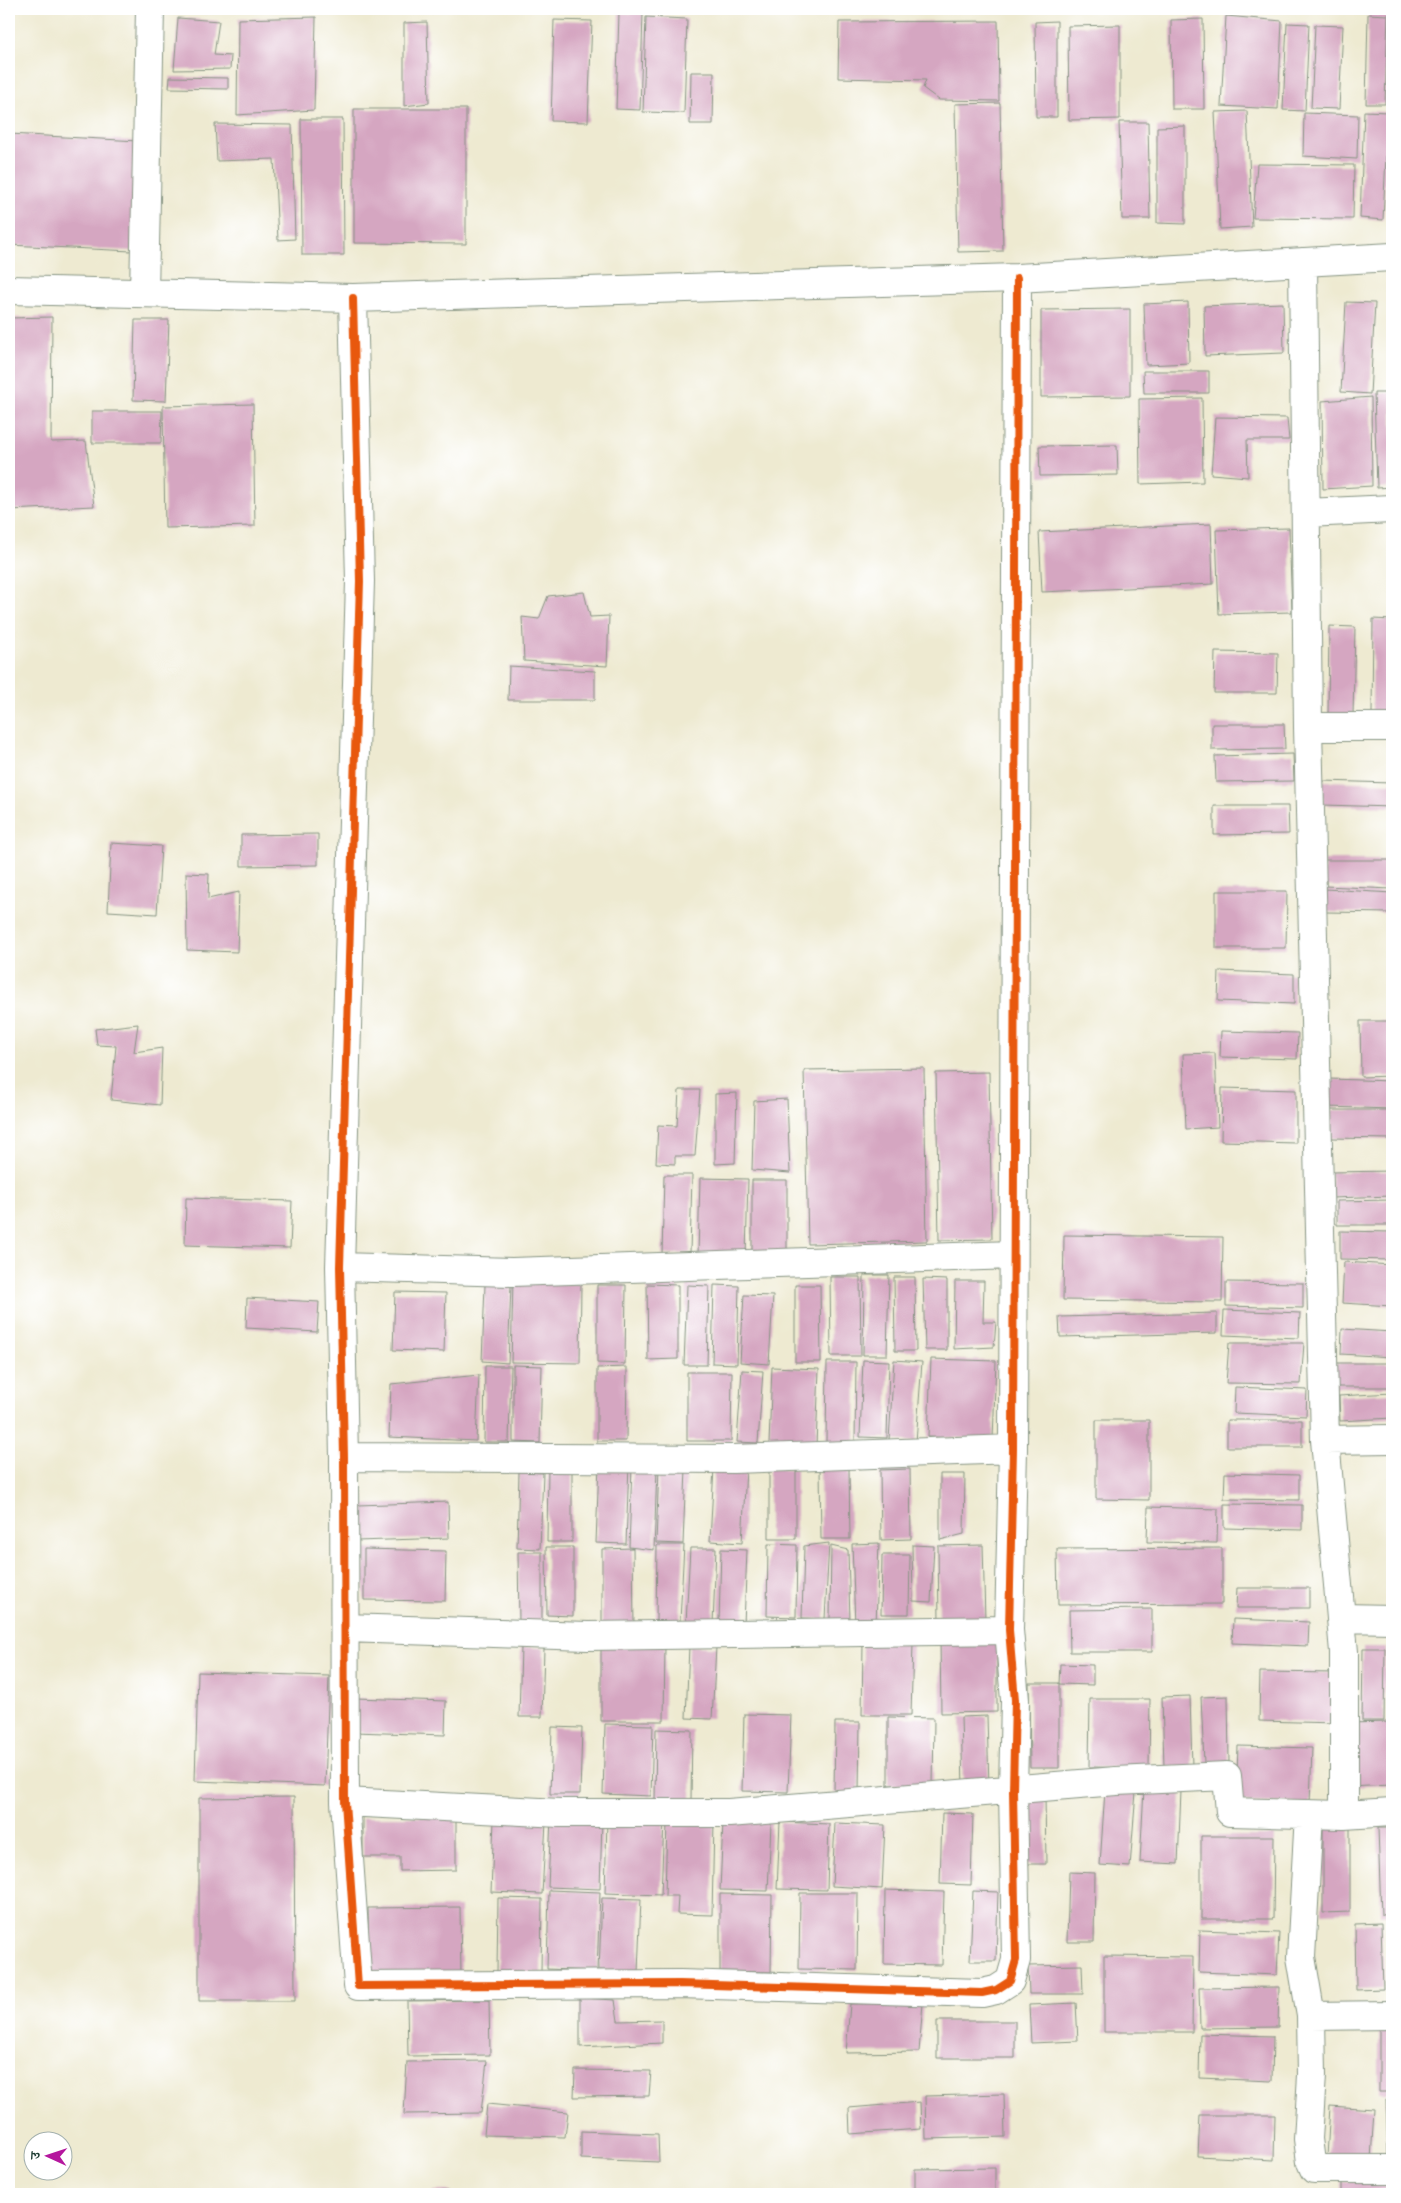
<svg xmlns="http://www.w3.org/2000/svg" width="1401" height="2203" font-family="'IM FELL Great Primer','Noto Serif Devanagari',serif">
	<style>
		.building { fill: #d5a6c1 }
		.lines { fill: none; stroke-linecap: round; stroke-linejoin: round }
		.street-casing { stroke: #869482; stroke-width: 30 }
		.street { stroke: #fff; stroke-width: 28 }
		.cycleway-casing { stroke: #fff; stroke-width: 11 }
		.cycleway { stroke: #e8590c; stroke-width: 8 }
	</style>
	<rect width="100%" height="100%" fill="#fff"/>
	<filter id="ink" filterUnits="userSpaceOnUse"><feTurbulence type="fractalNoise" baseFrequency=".02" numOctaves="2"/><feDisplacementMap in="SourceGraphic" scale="10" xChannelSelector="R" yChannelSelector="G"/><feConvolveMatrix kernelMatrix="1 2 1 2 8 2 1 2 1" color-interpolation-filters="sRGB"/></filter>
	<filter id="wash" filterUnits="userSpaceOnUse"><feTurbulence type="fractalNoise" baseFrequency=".0096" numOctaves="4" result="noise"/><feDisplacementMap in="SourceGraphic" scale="20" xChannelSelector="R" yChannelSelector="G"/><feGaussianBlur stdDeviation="1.12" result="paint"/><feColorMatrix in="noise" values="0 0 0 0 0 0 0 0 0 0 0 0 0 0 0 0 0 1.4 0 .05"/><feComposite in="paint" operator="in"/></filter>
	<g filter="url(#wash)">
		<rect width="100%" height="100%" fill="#eeead1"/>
		<g id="blocks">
			<!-- building -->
			<path class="building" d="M619 13 643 14 640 110 616 109Z
				M1368 14 1388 15 1385 104H1366Z
				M1226 16 1282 21 1278 109 1221 106Z
				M316 17 314 110 237 115 238 19Z
				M646 17 687 19 684 113 643 112Z
				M178 18 219 21 214 55 231 56 230 69 174 70Z
				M1203 19 1204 109H1172L1171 20Z
				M554 20 592 21 588 122 551 121Z
				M998 21 999 101 939 100 923 88 926 80 838 78 839 22Z
				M1057 21V117H1036L1035 22Z
				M427 22 429 103 404 106V23Z
				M1287 23 1309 24 1305 111 1283 110Z
				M1120 25V119L1069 120 1068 26Z
				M1315 25 1343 26 1339 109 1311 108Z
				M1391 68H1392V106H1389Z
				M691 72H714L713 124H690Z
				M170 77 228 78V89L169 88Z
				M1000 103 1003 251 958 252 955 104Z
				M354 109H466V244L354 243Z
				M1247 111 1252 227 1220 229 1215 112Z
				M1364 111 1388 112 1383 220 1360 218Z
				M1304 113 1358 115 1357 159 1303 156Z
				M301 119H343L344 255H302Z
				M1119 122H1148L1150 219H1122Z
				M215 124 292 125 295 239 278 240 274 159 217 161Z
				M1185 126V224L1157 223V127Z
				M9 134 138 141 132 251 9 245Z
				M1257 164 1354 165 1353 219 1253 218Z
				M1391 201H1392V218H1390Z
				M1188 302 1189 363 1146 365 1144 304Z
				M1346 302 1375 303 1370 394 1341 392Z
				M1283 303 1284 353 1205 356 1204 306Z
				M1130 309V396L1041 397V310Z
				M52 317 51 442 86 441 94 506 9 510V318Z
				M135 320H169L166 401 133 400Z
				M1143 371H1209V393H1144Z
				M1374 393H1392V487L1377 488Z
				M1371 397 1372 486 1323 489 1322 401Z
				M1202 398 1203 482 1140 484 1139 399Z
				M253 404 255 526 165 528 163 406Z
				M92 411H162L161 443H92Z
				M1215 417 1287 418 1289 440H1247L1248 477 1211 474Z
				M1117 445 1118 475 1040 476 1039 446Z
				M1211 524 1213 584 1042 592 1039 532Z
				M1289 528 1292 612 1219 614 1216 530Z
				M584 592 590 617 609 616 607 666 524 661 522 617 539 619 548 596Z
				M1373 619 1392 620V713H1372Z
				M1329 626 1355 627 1353 715H1328Z
				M1215 652 1278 653 1277 693H1214Z
				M509 666 595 671V700H508Z
				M1212 724H1284L1285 749 1212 750Z
				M1293 754 1294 781 1216 782 1215 756Z
				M1323 781 1392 783V807L1323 805Z
				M1214 806H1288L1289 834 1214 835Z
				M318 834V865L241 866V835Z
				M111 843 161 846 157 914 108 911Z
				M1324 860H1392V889L1324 886Z
				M186 873 209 874 208 899 239 892 237 952 187 950Z
				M1325 889 1392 893V913L1325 912Z
				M1216 891H1287L1286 948H1216Z
				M1219 971 1294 974V1004L1218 1001Z
				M1360 1021H1392V1076L1361 1077Z
				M138 1024 134 1052 162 1048 160 1105 111 1100 116 1046 97 1045 95 1029Z
				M1221 1031 1298 1033 1297 1059 1220 1057Z
				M1215 1053 1218 1127 1186 1129 1183 1054Z
				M924 1068 927 1241 808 1244 804 1070Z
				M989 1072 992 1239 939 1240 936 1073Z
				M1329 1079 1392 1081V1109L1327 1107Z
				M1222 1088 1296 1090V1143L1221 1141Z
				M679 1090H700L695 1156H675V1164L656 1163 658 1125 677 1126Z
				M737 1093 735 1163 715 1164V1094Z
				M787 1099 790 1173 752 1170 754 1101Z
				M1331 1110H1392V1139L1331 1138Z
				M1392 1171V1196L1332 1198 1331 1172Z
				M664 1175H692L690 1253 662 1255Z
				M700 1178 748 1179 746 1256 698 1255Z
				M752 1180H787V1259H752Z
				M186 1198 292 1201 290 1248 185 1245Z
				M1392 1200V1225H1337V1201Z
				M1340 1231 1392 1232V1260L1340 1259Z
				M1064 1235 1223 1237 1222 1302 1063 1300Z
				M1344 1262 1392 1265V1306L1342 1303Z
				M864 1275H889L887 1355H863Z
				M830 1277H860L861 1356H831Z
				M894 1277H915L916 1351H895Z
				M923 1279 947 1280V1350H925Z
				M955 1281H984L983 1322H996L994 1347 954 1349Z
				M513 1282 581 1284 580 1363 511 1362Z
				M1226 1282 1303 1283V1308L1226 1306Z
				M647 1284 678 1285V1359L648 1360Z
				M485 1285 511 1286 508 1363 482 1361Z
				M597 1285H626L625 1364 597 1363Z
				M687 1285 709 1286 707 1365H684Z
				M714 1285 739 1286 737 1364 712 1363Z
				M795 1285H820L821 1362H795Z
				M395 1292 446 1293 444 1352 393 1350Z
				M744 1295 773 1296 769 1364 740 1362Z
				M247 1298 319 1302 317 1332 246 1328Z
				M1224 1310 1300 1313 1299 1338 1223 1335Z
				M1217 1313V1333L1060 1337 1059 1317Z
				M1342 1329 1392 1332V1357L1341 1354Z
				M1229 1343H1304L1301 1384 1226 1383Z
				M931 1359 996 1361 993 1439 928 1437Z
				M863 1360 889 1361 887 1438 860 1437Z
				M894 1360 922 1362 916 1442 889 1440Z
				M827 1362H856L855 1442H826Z
				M1335 1363H1392V1387H1335Z
				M513 1365 542 1366 540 1443 513 1442Z
				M485 1366H511L509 1442H484Z
				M627 1367 626 1441H597V1368Z
				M772 1367 819 1369 816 1446 769 1444Z
				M742 1370 763 1371 758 1443 737 1442Z
				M687 1372H732L731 1441H687Z
				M479 1375 476 1441 389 1437 391 1384Z
				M1235 1387 1307 1390 1306 1416 1234 1413Z
				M1392 1393V1418L1340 1421 1339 1396Z
				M1096 1420H1149V1500L1096 1499Z
				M1227 1420H1302V1447H1227Z
				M599 1463 629 1464 626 1544 596 1543Z
				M548 1466 572 1467V1542H547Z
				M632 1466 657 1468 654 1550 629 1547Z
				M714 1467 746 1469 742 1543 710 1541Z
				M820 1467H849L850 1539H821Z
				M659 1468 686 1469 683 1544 656 1543Z
				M769 1469H796V1539H769Z
				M910 1469 911 1539 881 1540 880 1470Z
				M519 1472 543 1473 540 1549 517 1548Z
				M1225 1473 1299 1475V1500L1224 1499Z
				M940 1474H965L964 1534 940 1540Z
				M448 1502 449 1538 357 1541V1505Z
				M1224 1504 1302 1505V1530L1224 1528Z
				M1148 1507 1218 1509 1217 1543 1147 1542Z
				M829 1543 825 1619 802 1618 804 1546Z
				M879 1543 876 1624 855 1625 852 1544Z
				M768 1544 797 1545 796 1617 767 1616Z
				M657 1545H684L680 1621H656Z
				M912 1545 934 1546 931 1602 913 1601Z
				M983 1545 985 1620 939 1622 938 1546Z
				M831 1546 848 1550 850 1621 830 1619Z
				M546 1547H573V1616L547 1615Z
				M633 1548 634 1627H602V1549Z
				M690 1548H716L713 1625 686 1623Z
				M1222 1548V1604L1058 1605 1057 1549Z
				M364 1549 446 1551 445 1601 364 1600Z
				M721 1549 747 1550 744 1624 719 1623Z
				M518 1552H542V1622H519Z
				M882 1555H910L909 1614H881Z
				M1237 1588H1309V1608H1236Z
				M1152 1609V1652H1070L1069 1610Z
				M1233 1619 1309 1622 1308 1646 1232 1643Z
				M997 1638V1712L941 1713 940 1639Z
				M863 1643H913L911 1715H862Z
				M601 1645H665L664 1721H601Z
				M689 1646 716 1647 712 1719 686 1718Z
				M521 1647 544 1648 542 1717H519Z
				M1363 1648H1385L1384 1721H1362Z
				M1060 1664 1093 1665V1685L1059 1684Z
				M198 1672 329 1676 325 1786 195 1781Z
				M1260 1672 1338 1673 1336 1723 1259 1721Z
				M1029 1683H1059V1768H1030Z
				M1190 1696 1192 1767H1164L1162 1697Z
				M1228 1696 1229 1762 1204 1763 1201 1697Z
				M355 1698 446 1701 445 1735 354 1732Z
				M1090 1699H1150L1149 1768 1089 1767Z
				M744 1714 791 1715 788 1792 742 1791Z
				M987 1716 989 1787H963L961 1717Z
				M888 1717 934 1718 933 1786 888 1785Z
				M835 1722H860L859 1793H834Z
				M1392 1722V1785L1347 1787 1346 1723Z
				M605 1724 653 1725 651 1796 603 1794Z
				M552 1727 582 1728 580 1794H550Z
				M656 1729 692 1730 691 1800H655Z
				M1238 1746 1312 1748 1310 1804 1236 1802Z
				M1144 1789 1181 1791 1178 1864 1140 1862Z
				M1105 1790 1136 1792 1130 1867 1100 1865Z
				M1024 1795H1045L1046 1864H1023Z
				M294 1797 295 2001H199V1798Z
				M942 1813 973 1814 971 1885 940 1884Z
				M363 1817H456V1870L400 1871V1857H363Z
				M551 1817 602 1819 600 1889 548 1887Z
				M607 1819 664 1820 661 1895 605 1893Z
				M494 1820 546 1822 542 1894 491 1892Z
				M667 1821 714 1822 712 1915 677 1914 678 1896H665Z
				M723 1821 771 1823 768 1891 720 1890Z
				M780 1822 829 1824 827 1890 777 1889Z
				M835 1823 885 1825 882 1889 832 1886Z
				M1323 1827H1350V1912L1323 1913Z
				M1378 1828H1392V1914L1381 1915Z
				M1201 1836H1274L1273 1919H1201Z
				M1069 1872 1095 1873 1094 1942H1067Z
				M549 1890 600 1892 597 1971 547 1969Z
				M885 1890 944 1892 942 1965 884 1964Z
				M973 1891 998 1892 996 1961H970Z
				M800 1893H858L857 1970 799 1969Z
				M720 1894 772 1895 771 1972 720 1971Z
				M498 1898 542 1899 541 1973 497 1972Z
				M602 1898 641 1899 638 1972 599 1970Z
				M460 1907 461 1978 369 1979 368 1908Z
				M1381 1923 1383 1989 1356 1990 1355 1924Z
				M1200 1930 1279 1933 1277 1975 1199 1972Z
				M1104 1956 1193 1957 1192 2032H1104Z
				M1082 1965 1083 1994H1029L1028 1966Z
				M1279 1987 1278 2027 1200 2028 1199 1988Z
				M580 1998 615 2000 618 2021 662 2020V2043L580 2047Z
				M489 2000 490 2055 408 2056 407 2001Z
				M923 2003 919 2052 846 2053 850 2004Z
				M1076 2003 1078 2041 1031 2043 1029 2005Z
				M1379 2019H1392V2092H1379Z
				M937 2021H1015V2058H937Z
				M1200 2034 1273 2036 1272 2081 1199 2078Z
				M487 2061 481 2113 404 2114 407 2062Z
				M575 2070 651 2071 649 2096 574 2097Z
				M1004 2094 1005 2137 926 2139 925 2096Z
				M1386 2100 1392 2101V2161H1388Z
				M920 2102 921 2129 850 2134 849 2108Z
				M487 2104 568 2112 565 2137 484 2135Z
				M1330 2106 1374 2109 1371 2160 1327 2157Z
				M1200 2115H1275L1274 2160 1198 2156Z
				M581 2131 658 2134 659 2162 581 2159Z
				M995 2168V2194H915V2169Z
				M1341 2181H1392V2194H1341Z
				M433 2191H448L453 2194H433Z"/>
		</g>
	</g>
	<g filter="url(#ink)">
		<use href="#blocks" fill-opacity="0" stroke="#869482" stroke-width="1"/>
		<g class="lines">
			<!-- street casing -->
			<g class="street-casing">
				<path id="street" d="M1303 262 1308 727 1325 1440 1344 1652V1815
					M9 290 353 298 1017 278 1392 257
					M144 293 150 9
					M353 298 360 581 340 1267 344 1457 345 1802 358 1986 680 1984 982 1993 996 1990 1010 1981 1016 1960 1013 1790 1015 1700 1009 1630 1013 1449 1017 278
					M1306 513 1392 509
					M1308 727H1392
					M340 1267 512 1272 1013 1255
					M1325 1440 1392 1439
					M344 1457 733 1459 1013 1449
					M1342 1618 1392 1619
					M345 1628 588 1636 1009 1630
					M345 1802 560 1813H729L1116 1781 1227 1776 1230 1812 1344 1815 1392 1812
					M1309 1814 1301 1957 1311 2016 1312 2075 1308 2139 1311 2162 1314 2169H1392
					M1311 2016 1392 2015"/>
			</g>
			<!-- street -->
			<use href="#street" class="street"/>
			<!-- cycleway casing -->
			<g class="cycleway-casing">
				<path id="cycleway" d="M353 298 360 581 340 1267 344 1457 345 1802 358 1986 680 1984 982 1993 996 1990 1010 1981 1016 1960 1013 1790 1015 1700 1009 1630 1013 1449 1017 278"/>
			</g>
			<!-- cycleway -->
			<use href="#cycleway" class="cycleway"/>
		</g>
	</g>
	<!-- margin -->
	<rect width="1401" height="2203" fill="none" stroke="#fff" stroke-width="30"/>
	<!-- north arrow -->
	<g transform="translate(48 2156) rotate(273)"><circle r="24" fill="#ffffff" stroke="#a5b1ae"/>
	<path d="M0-4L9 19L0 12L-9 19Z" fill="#b5179e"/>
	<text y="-8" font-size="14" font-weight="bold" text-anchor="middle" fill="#1f3d34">उ</text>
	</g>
</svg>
